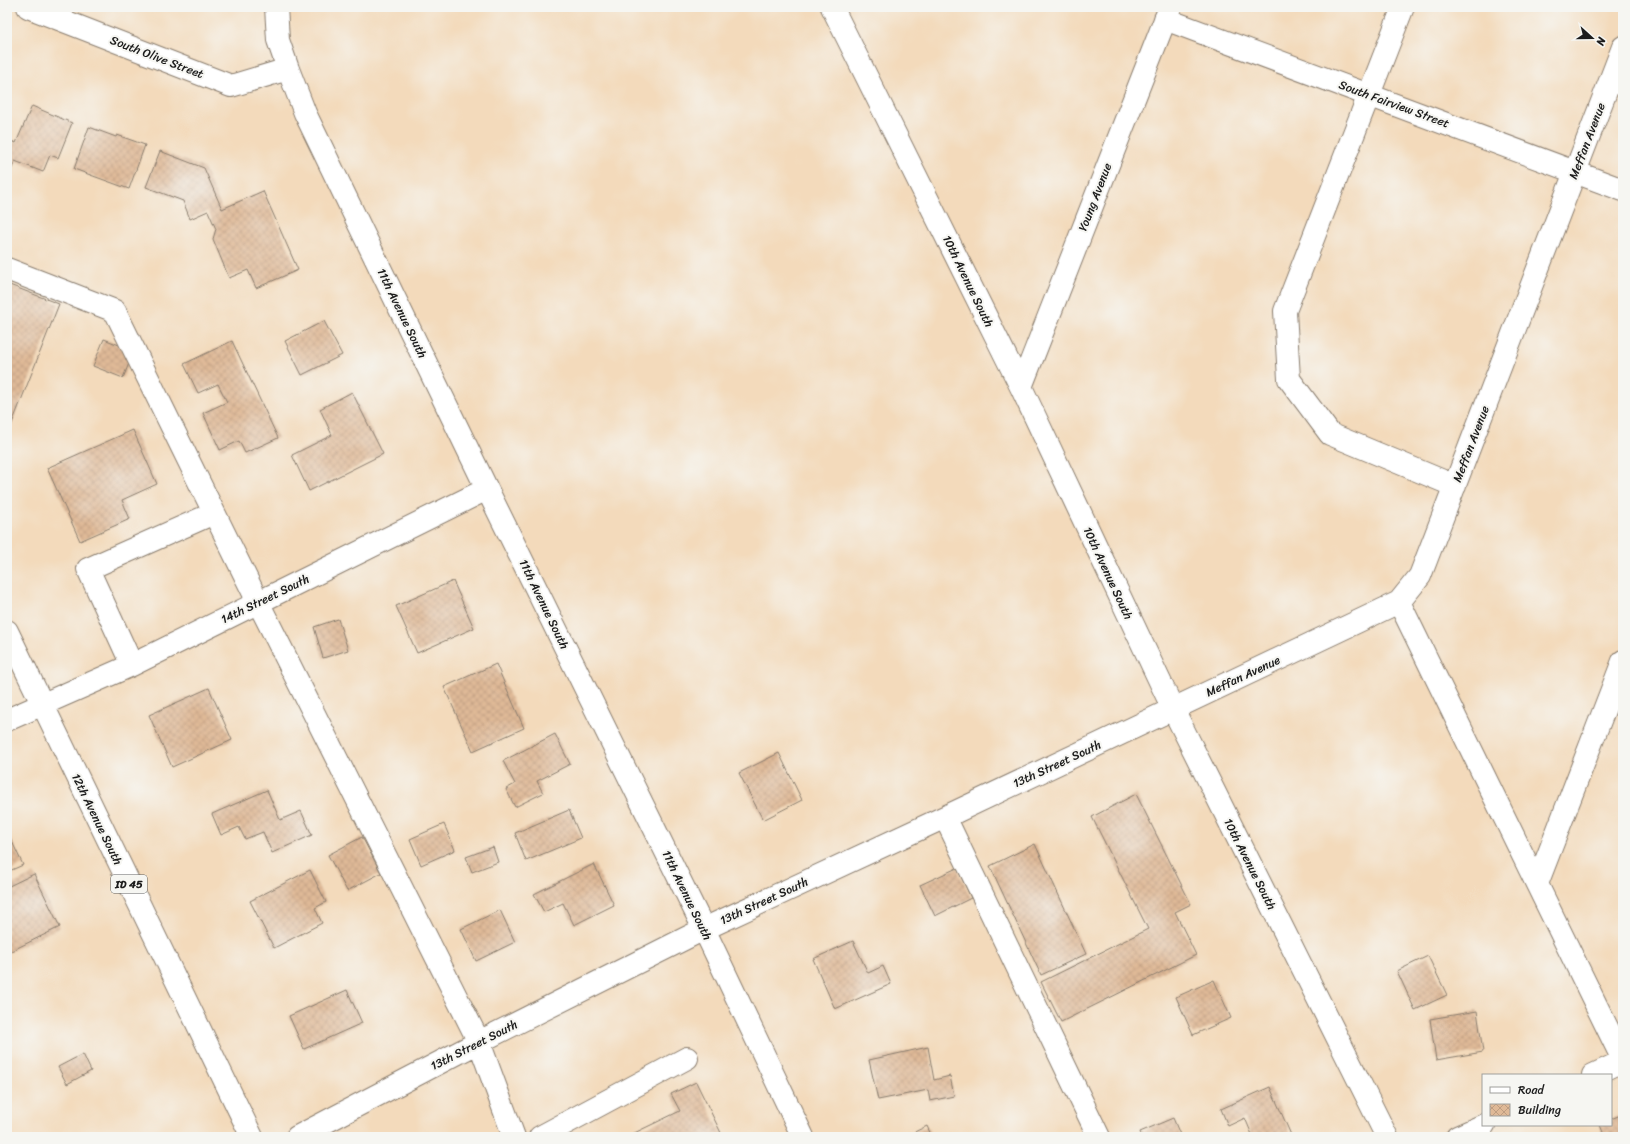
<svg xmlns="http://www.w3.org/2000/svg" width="1630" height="1144" font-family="Sriracha,sans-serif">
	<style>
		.building { fill: url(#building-cross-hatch) }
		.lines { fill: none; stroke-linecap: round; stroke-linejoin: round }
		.minor-casing { stroke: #887b6c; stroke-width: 24 }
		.major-casing { stroke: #887b6c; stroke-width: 24 }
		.minor { stroke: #fff; stroke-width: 22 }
		.major { stroke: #fff; stroke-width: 22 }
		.labels { text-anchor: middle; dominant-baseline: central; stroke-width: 4; stroke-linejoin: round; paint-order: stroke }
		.shield { fill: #f6f6f2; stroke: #5d5d5c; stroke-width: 1 }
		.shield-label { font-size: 11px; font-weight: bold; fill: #1c1c1c }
		.street-label { font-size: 12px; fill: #1c1c1c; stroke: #f6f6f2 }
	</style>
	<defs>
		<pattern id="building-cross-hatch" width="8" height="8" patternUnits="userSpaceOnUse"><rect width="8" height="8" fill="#dfb997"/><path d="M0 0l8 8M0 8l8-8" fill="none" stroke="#bf9e82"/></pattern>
	</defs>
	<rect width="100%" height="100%" fill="#f6f6f2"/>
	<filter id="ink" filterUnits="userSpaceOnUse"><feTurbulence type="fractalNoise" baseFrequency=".025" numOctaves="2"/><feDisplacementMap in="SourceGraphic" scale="8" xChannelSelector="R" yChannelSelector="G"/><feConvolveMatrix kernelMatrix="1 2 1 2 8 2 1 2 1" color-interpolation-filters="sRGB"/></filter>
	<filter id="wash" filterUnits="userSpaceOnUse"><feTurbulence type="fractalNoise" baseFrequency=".012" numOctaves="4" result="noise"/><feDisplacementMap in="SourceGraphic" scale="16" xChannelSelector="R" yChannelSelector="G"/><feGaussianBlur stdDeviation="0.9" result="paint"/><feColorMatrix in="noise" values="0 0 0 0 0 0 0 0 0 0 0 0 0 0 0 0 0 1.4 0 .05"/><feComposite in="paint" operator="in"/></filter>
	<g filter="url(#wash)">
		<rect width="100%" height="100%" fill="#f3dabb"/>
		<g id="blocks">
			<!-- building -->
			<path class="building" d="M32 106 72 123 58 158 50 155 43 172 15 161 7 179V139L16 143Z
				M89 127 116 137 117 135 145 145 129 189 74 169Z
				M160 151 204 168 222 209 263 191 298 270 256 288 248 270 229 278 213 239 216 229 208 211 190 219 183 201 146 187Z
				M7 284 59 304 9 431 7 430Z
				M324 321 342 355 302 375 285 341Z
				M104 339 134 351 123 378 93 366Z
				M232 341 278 438 245 453 239 441 220 450 203 413 227 402 218 384 198 393 184 364Z
				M352 392 383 454 309 491 292 455 332 435 320 409Z
				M133 430 157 484 122 500 130 519 80 541 47 468Z
				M453 581 474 628 417 653 396 606Z
				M338 619 348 650 323 658 314 627Z
				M496 664 524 728 473 751 444 687Z
				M209 688 232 740 172 767 149 715Z
				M555 734 570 764 537 781 543 793 515 807 506 789 515 784 503 761Z
				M779 753 802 800 763 820 739 773Z
				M267 790 280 820 301 811 312 835 272 853 263 832 245 839 239 827 221 835 212 814Z
				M1136 794 1191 904 1175 912 1196 955 1061 1022 1041 982 1148 929 1092 817Z
				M569 810 581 838 526 861 515 833Z
				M444 824 455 850 421 865 410 839Z
				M7 831 23 865 7 872Z
				M362 837 381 873 347 891 328 855Z
				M1035 844 1086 954 1041 975 990 866Z
				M493 847 498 862 472 872 466 857Z
				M594 864 614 905 574 925 563 903 544 912 534 894Z
				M957 868 971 898 935 916 920 885Z
				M310 870 326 902 315 908 322 923 274 948 250 901Z
				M34 874 60 927 7 953V887Z
				M500 910 515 942 476 961 461 929Z
				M853 941 868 973 883 966 891 984 835 1009 813 959Z
				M1428 956 1447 995 1415 1010 1397 971Z
				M1214 980 1231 1018 1193 1035 1176 997Z
				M347 990 362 1023 304 1049 289 1016Z
				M1477 1011 1483 1052 1436 1060 1430 1019Z
				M928 1047 934 1080 950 1076 954 1096 930 1101 928 1090 878 1100 869 1060Z
				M83 1054 91 1071 67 1084 58 1067Z
				M696 1082 723 1137H626L680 1111 671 1094Z
				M1270 1087 1291 1135 1288 1137H1253L1245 1118 1228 1126 1221 1109Z
				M1623 1114V1137H1605L1600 1125H1611V1119Z
				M1173 1118 1181 1137H1142L1140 1132Z
				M927 1126 932 1137H904Z"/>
		</g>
	</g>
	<g filter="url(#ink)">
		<use href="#blocks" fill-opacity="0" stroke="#887b6c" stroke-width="1"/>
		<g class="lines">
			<!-- minor casing -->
			<g class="minor-casing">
				<path id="minor" d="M28 7 231 86 288 69
					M276 7 278 40 288 69 305 113 487 489 704 929 803 1137
					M832 7 1021 387 1173 709 1387 1137
					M1403 7 1285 311 1289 379 1330 434 1455 486
					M1165 19 1623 190
					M7 269 115 311 258 602 479 1042 514 1137
					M1021 387 1170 7
					M1399 602 1623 1060
					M132 665 88 569 214 513
					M7 720 132 665 487 489
					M945 817 1099 1137
					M1537 884 1623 661
					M1593 1075 1623 1061
					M297 1137 479 1042 704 929 945 817 1399 602 1420 576 1623 47
					M540 1137 687 1058
					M1457 1137 1484 1125"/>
			</g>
			<!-- major casing -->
			<g class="major-casing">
				<path id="major" d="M7 631 252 1137"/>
			</g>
			<!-- minor -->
			<use href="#minor" class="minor"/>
			<!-- major -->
			<use href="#major" class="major"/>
		</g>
	</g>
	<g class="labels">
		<!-- shield labels -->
		<rect class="shield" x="111" y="875" width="36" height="18" rx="3"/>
		<g class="shield-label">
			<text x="129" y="884">ID 45</text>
		</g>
		<!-- street labels -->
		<g class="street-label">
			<text transform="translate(157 57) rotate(21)">South Olive Street</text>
			<text transform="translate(1394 104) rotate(20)">South Fairview Street</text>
			<text transform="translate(1587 141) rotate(-69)">Meffan Avenue</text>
			<text transform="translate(1095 197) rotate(-69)">Young Avenue</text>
			<text transform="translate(968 281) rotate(64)">10th Avenue South</text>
			<text transform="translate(402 313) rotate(64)">11th Avenue South</text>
			<text transform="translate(1471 444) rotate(-69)">Meffan Avenue</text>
			<text transform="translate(1108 573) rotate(65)">10th Avenue South</text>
			<text transform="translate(265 599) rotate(-26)">14th Street South</text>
			<text transform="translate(544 604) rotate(64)">11th Avenue South</text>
			<text transform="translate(1243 676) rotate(-25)">Meffan Avenue</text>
			<text transform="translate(1057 764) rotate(-25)">13th Street South</text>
			<text transform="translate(97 819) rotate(64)">12th Avenue South</text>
			<text transform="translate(1250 864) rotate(63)">10th Avenue South</text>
			<text transform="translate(687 895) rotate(64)">11th Avenue South</text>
			<text transform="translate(764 901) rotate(-25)">13th Street South</text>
			<text transform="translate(474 1045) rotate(-27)">13th Street South</text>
		</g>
	</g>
	<!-- margin -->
	<rect width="1630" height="1144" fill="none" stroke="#f6f6f2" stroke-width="24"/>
	<!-- legend -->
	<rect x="1482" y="1074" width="130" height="52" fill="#f6f6f2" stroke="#9f9f9c"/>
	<rect x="1490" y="1087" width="20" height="6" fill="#ffffff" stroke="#9f9f9c"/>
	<text x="1518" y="1094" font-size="12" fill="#1c1c1c">Road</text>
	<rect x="1490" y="1104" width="20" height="12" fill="url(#building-cross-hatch)" stroke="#9f9f9c"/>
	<text x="1518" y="1114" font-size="12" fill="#1c1c1c">Building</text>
	<!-- north arrow -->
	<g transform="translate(1592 38) rotate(111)" stroke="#f6f6f2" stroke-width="3" paint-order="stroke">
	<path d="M0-3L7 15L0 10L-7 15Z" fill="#1c1c1c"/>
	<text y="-6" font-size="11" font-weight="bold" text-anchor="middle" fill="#1c1c1c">N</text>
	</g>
</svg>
